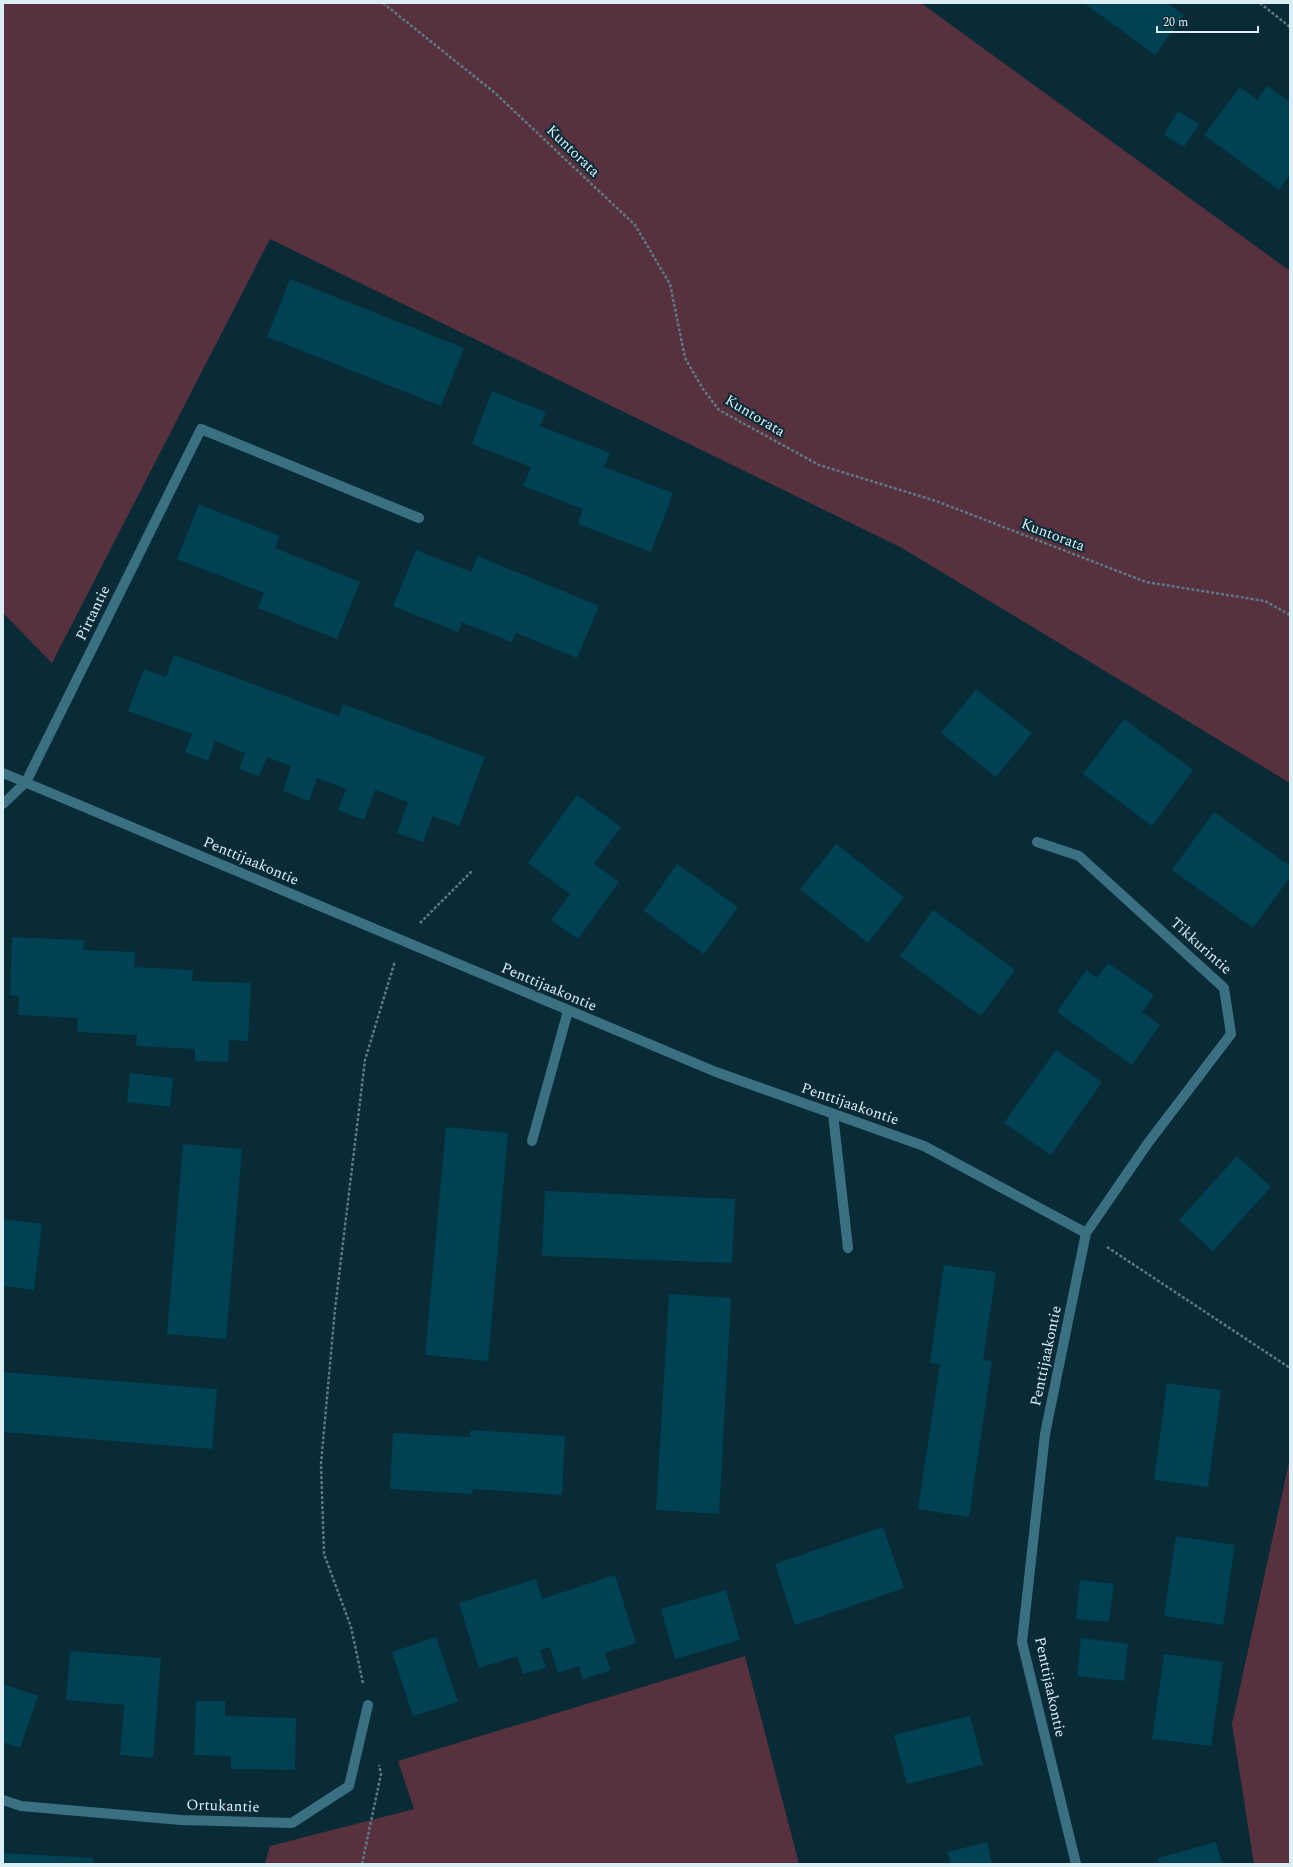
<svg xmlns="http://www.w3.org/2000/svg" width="1293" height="1867" font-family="Spectral,serif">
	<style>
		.green { fill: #58313f }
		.building { fill: #004154 }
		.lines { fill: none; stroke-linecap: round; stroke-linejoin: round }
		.path { stroke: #5d7982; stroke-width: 2.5; stroke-dasharray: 3 2; stroke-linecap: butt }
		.minor { stroke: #3b7083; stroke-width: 10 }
		.labels { text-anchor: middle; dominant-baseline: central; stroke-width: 4; stroke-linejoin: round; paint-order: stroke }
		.street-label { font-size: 15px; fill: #dceef5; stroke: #092b36 }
	</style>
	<rect width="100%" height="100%" fill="#092b36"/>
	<!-- green -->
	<path class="green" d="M3 3H921L1290 271V783L902 548 270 239 52 663 3 613Z
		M1290 1458V1864H1254L1232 1724Z
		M745 1656 799 1864H265L270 1846 414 1809 398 1761Z"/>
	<!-- building -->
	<path class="building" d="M1084 3H1167L1184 15 1155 55Z
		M1267 86 1290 102V175L1279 190 1204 135 1240 87 1257 100Z
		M1178 111 1199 124 1184 147 1164 135Z
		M290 279 464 348 441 406 267 337Z
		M492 391 546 412 540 426 610 453 604 467 673 493 651 552 578 524 583 509 523 486 531 467 472 444Z
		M199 504 280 536 275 548 360 582 337 639 258 608 264 593 177 559Z
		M416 550 471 572 478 556 599 606 577 658 516 633 512 642 462 622 458 632 393 606Z
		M174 655 339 716 343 704 485 757 459 826 433 816 423 842 397 833 408 802 375 790 364 820 338 810 346 789 317 778 309 801 283 791 291 766 267 757 259 776 239 769 245 753 215 741 208 761 185 752 192 734 128 711 144 669 166 677Z
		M976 689 1032 733 996 777 941 733Z
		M1124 719 1193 770 1152 826 1083 774Z
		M577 795 621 827 594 864 619 882 578 939 551 920 570 894 528 863Z
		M1214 812 1290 866V877L1253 928 1172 870Z
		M836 844 904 897 868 943 800 889Z
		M677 864 738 907 704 954 644 911Z
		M933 910 1015 970 981 1016 900 956Z
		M12 937 84 940 83 950 135 952 134 967 193 970 192 981 251 983 248 1041 229 1040 228 1062 195 1061V1049L136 1046 137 1035 77 1032 78 1018 18 1015 19 996 10 995Z
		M1108 963 1154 995 1142 1012 1160 1025 1132 1065 1057 1012 1086 970 1097 978Z
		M1056 1050 1102 1082 1051 1155 1004 1123Z
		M130 1073 173 1078 170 1107 127 1102Z
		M446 1127 508 1133 488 1361 425 1355Z
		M183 1144 242 1149 226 1339 167 1334Z
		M1237 1156 1271 1187 1213 1251 1179 1220Z
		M545 1191 735 1199 732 1263 542 1256Z
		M3 1219 42 1224 34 1290 3 1286Z
		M944 1265 996 1272 983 1360 992 1361 969 1517 918 1509 940 1364 930 1363Z
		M669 1294 731 1298 719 1514 656 1510Z
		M3 1372 217 1389 212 1449 3 1432Z
		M1167 1383 1221 1390 1208 1487 1154 1480Z
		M471 1430 565 1436 562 1495 473 1489 472 1494 390 1489 393 1433 470 1437Z
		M883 1527 904 1588 795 1625 775 1564Z
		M1176 1536 1235 1545 1223 1625 1164 1616Z
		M615 1575 636 1643 605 1653 611 1670 583 1679 579 1666 558 1673 550 1647 540 1650 546 1668 523 1674 517 1656 479 1668 459 1603 536 1579 542 1599Z
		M1080 1580 1114 1584 1109 1622 1076 1619Z
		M726 1590 740 1640 675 1659 661 1609Z
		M436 1637 458 1702 413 1716 392 1652Z
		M1081 1638 1128 1644 1124 1681 1077 1676Z
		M70 1651 161 1658 153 1758 120 1755 124 1705 66 1700Z
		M1164 1654 1223 1662 1211 1746 1152 1739Z
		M3 1684 38 1696 20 1748 3 1742Z
		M196 1701H225V1716L296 1718 295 1770 231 1769V1756L194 1755Z
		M970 1716 983 1765 907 1784 894 1735Z
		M987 1842 992 1864H951L947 1852Z
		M1216 1842 1222 1864H1159L1158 1858Z
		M3 1853 93 1858V1864H3Z"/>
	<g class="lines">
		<!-- path -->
		<path class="path" d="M383 3 495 93 635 225 670 284 685 358 703 389 719 410 819 465 936 501 1146 582 1265 601 1290 615
			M1260 3 1290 27
			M420 923 473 870
			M1107 1247 1290 1368
			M363 1683 351 1627 324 1554 321 1464 335 1309 365 1060 395 961
			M362 1864 381 1774 379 1765"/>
		<!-- minor -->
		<path class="minor" d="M3 773 716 1072 924 1146 1086 1233 1045 1434 1022 1642 1076 1864
			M3 804 26 782 201 429 419 518
			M1037 842 1079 856 1224 988 1231 1034 1148 1143 1086 1233
			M833 1114 848 1248
			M532 1141 568 1011
			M3 1800 21 1806 181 1820 292 1823 349 1786 368 1705"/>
	</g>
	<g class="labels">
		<!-- street labels -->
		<g class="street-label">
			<text transform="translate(573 151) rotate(44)">Kuntorata</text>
			<text transform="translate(755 416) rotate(31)">Kuntorata</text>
			<text transform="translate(1053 535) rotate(21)">Kuntorata</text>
			<text transform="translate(93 613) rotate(-64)">Pirtantie</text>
			<text transform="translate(251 861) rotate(23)">Penttijaakontie</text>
			<text transform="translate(1201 946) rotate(42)">Tikkurintie</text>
			<text transform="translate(549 987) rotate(23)">Penttijaakontie</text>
			<text transform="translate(850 1104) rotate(19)">Penttijaakontie</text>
			<text transform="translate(1046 1356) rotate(-78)">Penttijaakontie</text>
			<text transform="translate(1050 1687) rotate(78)">Penttijaakontie</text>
			<text transform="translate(223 1806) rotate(2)">Ortukantie</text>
		</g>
	</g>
	<!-- border -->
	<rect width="1293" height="1867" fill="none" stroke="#dceef5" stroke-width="8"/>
	<!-- scale -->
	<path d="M1157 26v6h101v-6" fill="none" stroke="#dceef5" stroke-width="2"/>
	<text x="1163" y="26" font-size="12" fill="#dceef5" stroke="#092b36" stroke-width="3" paint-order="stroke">20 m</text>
</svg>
